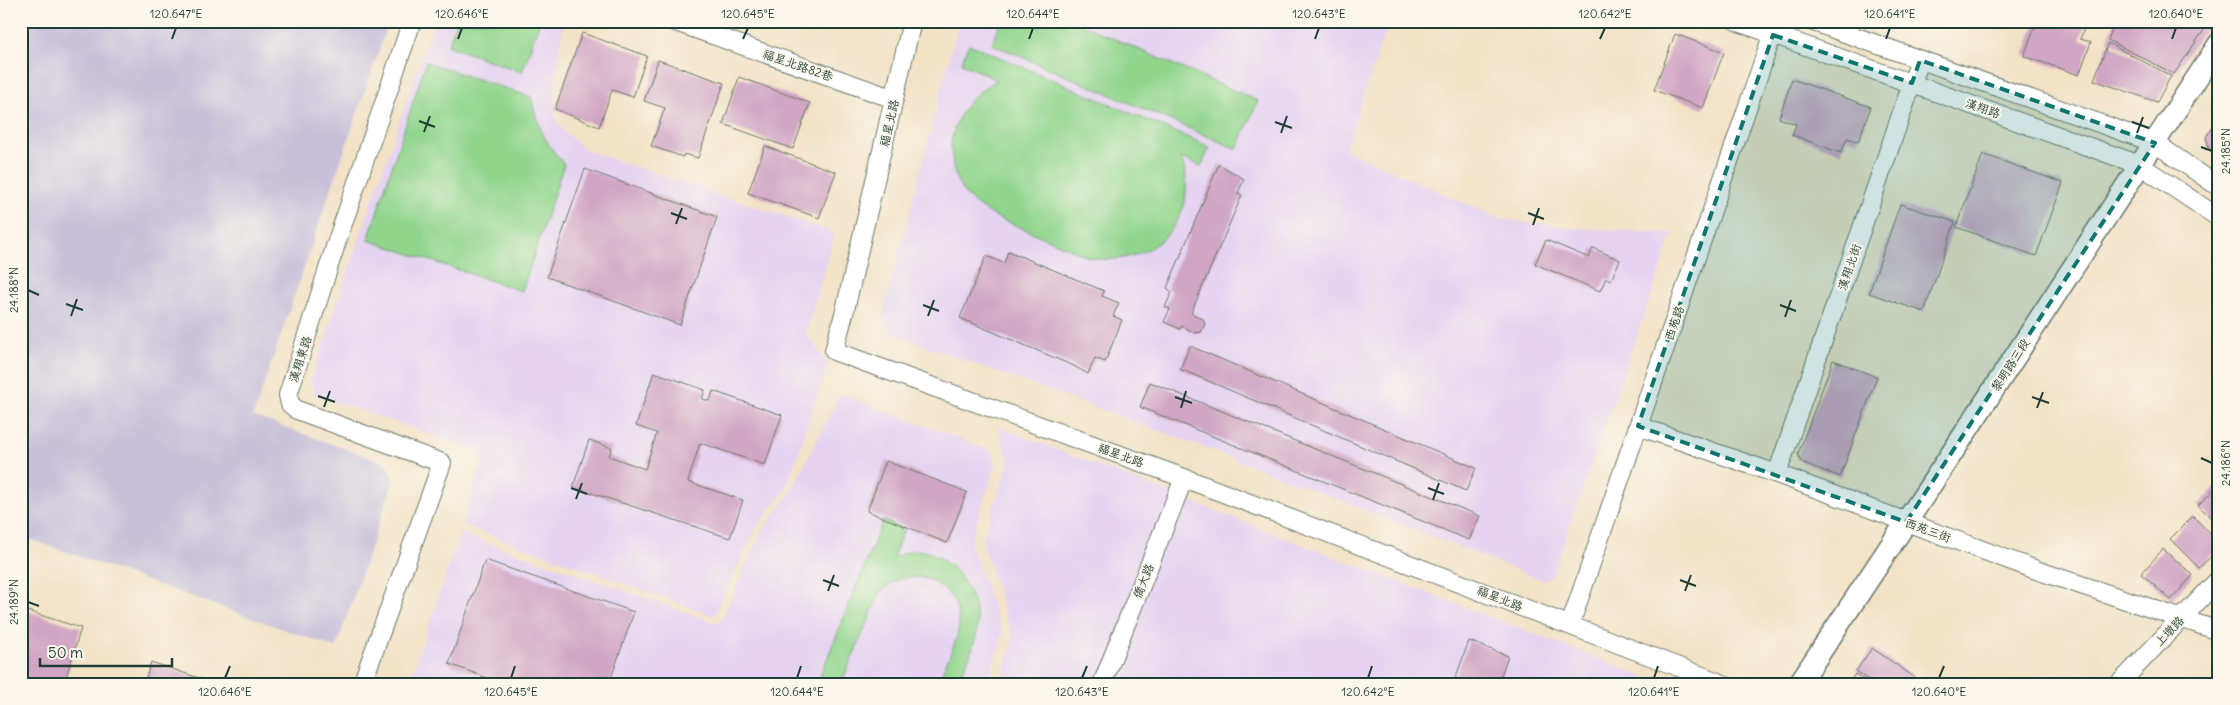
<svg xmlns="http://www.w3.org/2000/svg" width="2240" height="705" font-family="Delius,'LXGW WenKai TC',sans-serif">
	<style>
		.built { fill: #e5d3f1 }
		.industrial { fill: #c7c0d9 }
		.green { fill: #92d68e; stroke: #588a61 }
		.building { fill: #d0a6c4 }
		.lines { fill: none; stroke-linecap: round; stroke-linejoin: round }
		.minor-casing { stroke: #697767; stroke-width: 20 }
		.major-casing { stroke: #697767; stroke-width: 24 }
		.minor { stroke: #fff; stroke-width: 18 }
		.major { stroke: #fff; stroke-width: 21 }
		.marked { fill: #0f766e; fill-opacity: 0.2; stroke: #0f766e; stroke-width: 4; stroke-dasharray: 10 6; stroke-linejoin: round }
		.ticks { fill: none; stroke: #1f3d34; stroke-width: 2 }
		.labels { text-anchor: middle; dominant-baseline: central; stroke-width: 4; stroke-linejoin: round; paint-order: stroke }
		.street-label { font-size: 12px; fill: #1f3d34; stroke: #fbf7ec }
		.neatline { fill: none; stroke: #1f3d34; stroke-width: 2 }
		.ticks-label { font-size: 12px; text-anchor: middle; fill: #1f3d34 }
	</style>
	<rect width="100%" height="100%" fill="#fbf7ec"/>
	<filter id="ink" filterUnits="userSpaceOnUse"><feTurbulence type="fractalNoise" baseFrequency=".02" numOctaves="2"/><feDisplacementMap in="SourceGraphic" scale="10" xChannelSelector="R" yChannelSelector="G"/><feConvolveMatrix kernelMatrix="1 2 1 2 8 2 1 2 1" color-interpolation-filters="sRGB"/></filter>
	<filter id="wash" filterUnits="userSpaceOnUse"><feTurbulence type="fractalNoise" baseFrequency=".0096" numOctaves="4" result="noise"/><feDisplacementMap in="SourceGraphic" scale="20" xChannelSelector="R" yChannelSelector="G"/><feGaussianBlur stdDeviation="1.12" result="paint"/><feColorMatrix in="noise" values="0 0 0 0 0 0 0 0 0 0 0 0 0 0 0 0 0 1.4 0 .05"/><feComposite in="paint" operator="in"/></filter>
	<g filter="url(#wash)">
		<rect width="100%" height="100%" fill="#f2e2c6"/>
		<!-- built -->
		<path class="built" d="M434 21H564L555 80 554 116 564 132 587 151 835 233 806 334 828 364 786 489 756 528 714 616 462 524 482 465 479 451 316 395 310 383Z
			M959 21H1389L1345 150 1500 219 1570 228 1673 233 1552 576 1542 580 1220 453 893 334 882 318Z
			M840 394 992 451 995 466 970 544 1003 634 987 684H439L412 674 460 533 719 624 763 530 791 492Z
			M998 427 1663 684H999L1013 640 982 540 1009 463Z"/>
		<!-- industrial -->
		<path class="industrial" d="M21 21H389L253 416 385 463 394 479 336 648 21 536Z"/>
		<!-- green -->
		<path class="green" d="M457 21H540L522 72 448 46Z
			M1001 21H1073L1258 101 1237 149 992 44Z
			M969 44 1210 147 1201 166 1181 158C1204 219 1149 271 1088 257 1068 248 1049 240 1029 231 996 217 958 205 953 164 952 156 950 147 952 138 958 110 973 94 997 80L961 63Z
			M426 62 531 97C538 126 544 142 564 164L522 291 368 240Z
			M883 520 904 529 893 558C900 555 909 550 918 550 953 554 980 597 977 630 975 648 964 667 957 684H937C943 668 960 638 959 623 958 580 908 561 880 593L841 684H817Z"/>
		<g id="blocks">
			<!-- building -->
			<path class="building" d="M2049 21 2087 22 2080 39 2091 42 2079 75 2024 56 2036 23 2047 27Z
				M2115 21H2210L2174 74 2108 40Z
				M582 33 647 56 633 97 612 90 599 127 555 109Z
				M1675 34 1724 52 1703 108 1654 90Z
				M2108 43 2171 76 2157 102 2094 80Z
				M658 60 724 83 698 158 684 154 683 157 651 146 665 108 644 101Z
				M739 77 810 103 793 149 723 124Z
				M1792 79 1871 107 1858 142 1847 138 1841 153 1792 135 1796 124 1779 118Z
				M2219 117V155L2209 148 2206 137Z
				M765 146 836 172 819 218 748 193Z
				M1983 154 2063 183 2036 256 1956 227Z
				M1219 164 1244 179 1238 193 1242 195 1191 313 1203 319 1205 324 1201 332 1195 333 1182 326 1180 329 1164 322 1170 309 1165 307 1172 292 1167 288Z
				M585 169 717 217 680 325 547 277Z
				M1900 204 1955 222 1924 312 1869 293Z
				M1546 240 1589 258 1593 248 1620 260 1611 280 1606 278 1600 291 1535 264Z
				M1008 251 1104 291 1102 296 1119 303 1113 316 1122 320 1105 362 1095 358 1088 374 1074 366 960 318 986 256 1004 263Z
				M1190 346 1476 468 1466 491 1180 369Z
				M1833 360 1877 377 1840 477 1801 462 1798 454Z
				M654 372 705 390 702 399 710 401 713 391 782 415 765 465 700 443 688 482 743 500 730 538 573 487 589 440 612 448 609 456 645 469 657 433 636 426Z
				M1150 382 1480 516 1469 540 1140 407Z
				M886 461 967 492 947 543 867 511Z
				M2219 485V526L2198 505Z
				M2193 516 2219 543V549L2199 568 2170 539Z
				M2163 549 2193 575 2171 600 2141 574Z
				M485 560 634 612 609 684H504L449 664Z
				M21 609 81 628 64 684H21Z
				M1469 641 1508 656 1498 684 1454 682Z
				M1872 648 1917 679 1914 684H1875L1856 671Z
				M151 662 214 683V684H144Z
				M1855 674 1870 684H1849Z"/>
		</g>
	</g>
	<g filter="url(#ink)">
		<use href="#blocks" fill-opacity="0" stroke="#697767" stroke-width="1"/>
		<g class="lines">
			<!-- minor casing -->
			<g class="minor-casing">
				<path id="minor" d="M673 21 894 99
					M912 21 845 310 834 351 1184 478 1723 684
					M1736 21 2140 165 2219 218
					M1811 21 2155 143 2219 187
					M1638 426 1777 474 2039 571 2219 631
					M1777 474 1920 60
					M1570 625 1777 21
					M362 684 442 463 297 410 290 404 288 395 335 247 412 21
					M1102 684 1184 478
					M2119 684 2219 579"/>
			</g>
			<!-- major casing -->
			<g class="major-casing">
				<path id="major" d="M1799 684 1956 447 2219 44"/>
			</g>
			<!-- minor -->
			<use href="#minor" class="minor"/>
			<!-- major -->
			<use href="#major" class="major"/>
		</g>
	</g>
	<!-- marked area -->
	<path class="marked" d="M1773 35 1912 83 1920 60 2155 143 1906 522 1638 426Z"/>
	<!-- ticks -->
	<path class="ticks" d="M172 39 176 28M458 39 462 28M743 39 748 28M1029 39 1033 28M1315 39 1319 28M1600 39 1605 28M1886 39 1890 28M2172 39 2176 28M419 121 435 127M1275 122 1292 128M2132 122 2149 128M424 132 430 116M1281 133 1287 116M2137 133 2143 117M2201 147 2212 151M671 213 687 219M1528 213 1544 219M676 224 682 208M1533 225 1539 208M28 290 39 295M66 304 83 310M923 305 939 311M1780 305 1796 311M71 316 77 299M928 316 934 300M1785 317 1791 300M318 396 335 402M1175 397 1192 403M2032 397 2049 403M324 407 330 391M1181 408 1186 391M2037 408 2043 392M2201 458 2212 463M571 488 587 494M1428 488 1444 494M576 499 582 483M1433 500 1439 483M823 580 839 586M1680 580 1696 586M828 591 834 575M1685 591 1691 575M28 602 39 606M225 678 230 666M511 678 515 666M797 678 801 666M1082 678 1087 666M1368 678 1372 666M1654 678 1658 666M1939 678 1944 666"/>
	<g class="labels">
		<!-- street labels -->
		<g class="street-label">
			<text transform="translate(798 65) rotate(19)">福星北路82巷</text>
			<text transform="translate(1983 108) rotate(19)">漢翔路</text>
			<text transform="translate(889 123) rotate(-77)">福星北路</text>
			<text transform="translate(1849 267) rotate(-71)">漢翔北街</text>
			<text transform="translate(1674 323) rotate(-71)">西苑路</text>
			<text transform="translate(300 359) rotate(-72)">漢翔東路</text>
			<text transform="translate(2010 365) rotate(-57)">黎明路三段</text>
			<text transform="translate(1121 455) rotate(20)">福星北路</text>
			<text transform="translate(1928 530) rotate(20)">西苑三街</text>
			<text transform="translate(1143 581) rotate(-68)">僑大路</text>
			<text transform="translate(1500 598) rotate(22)">福星北路</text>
			<text transform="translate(2169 631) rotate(-46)">上墩路</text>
		</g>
	</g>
	<!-- margin -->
	<rect width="2240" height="705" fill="none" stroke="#fbf7ec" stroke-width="55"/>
	<!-- scale -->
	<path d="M40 658v8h132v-8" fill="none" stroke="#1f3d34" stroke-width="2.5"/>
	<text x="48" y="658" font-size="15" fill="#1f3d34" stroke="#fbf7ec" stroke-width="4" paint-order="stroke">50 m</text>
	<rect x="28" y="28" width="2184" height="650" class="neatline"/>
	<g class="ticks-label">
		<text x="176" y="18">120.647°E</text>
		<text x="462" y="18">120.646°E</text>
		<text x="748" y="18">120.645°E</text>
		<text x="1033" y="18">120.644°E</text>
		<text x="1319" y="18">120.643°E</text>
		<text x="1605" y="18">120.642°E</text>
		<text x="1890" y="18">120.641°E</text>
		<text x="2176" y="18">120.640°E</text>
		<text transform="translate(2226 151) rotate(-90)" y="4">24.185°N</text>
		<text transform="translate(14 290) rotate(-90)" y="4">24.188°N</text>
		<text transform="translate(2226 463) rotate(-90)" y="4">24.186°N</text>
		<text transform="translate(14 602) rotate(-90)" y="4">24.189°N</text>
		<text x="225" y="696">120.646°E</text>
		<text x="511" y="696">120.645°E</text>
		<text x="797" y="696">120.644°E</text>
		<text x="1082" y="696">120.643°E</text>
		<text x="1368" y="696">120.642°E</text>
		<text x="1654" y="696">120.641°E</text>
		<text x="1939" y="696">120.640°E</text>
	</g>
</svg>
